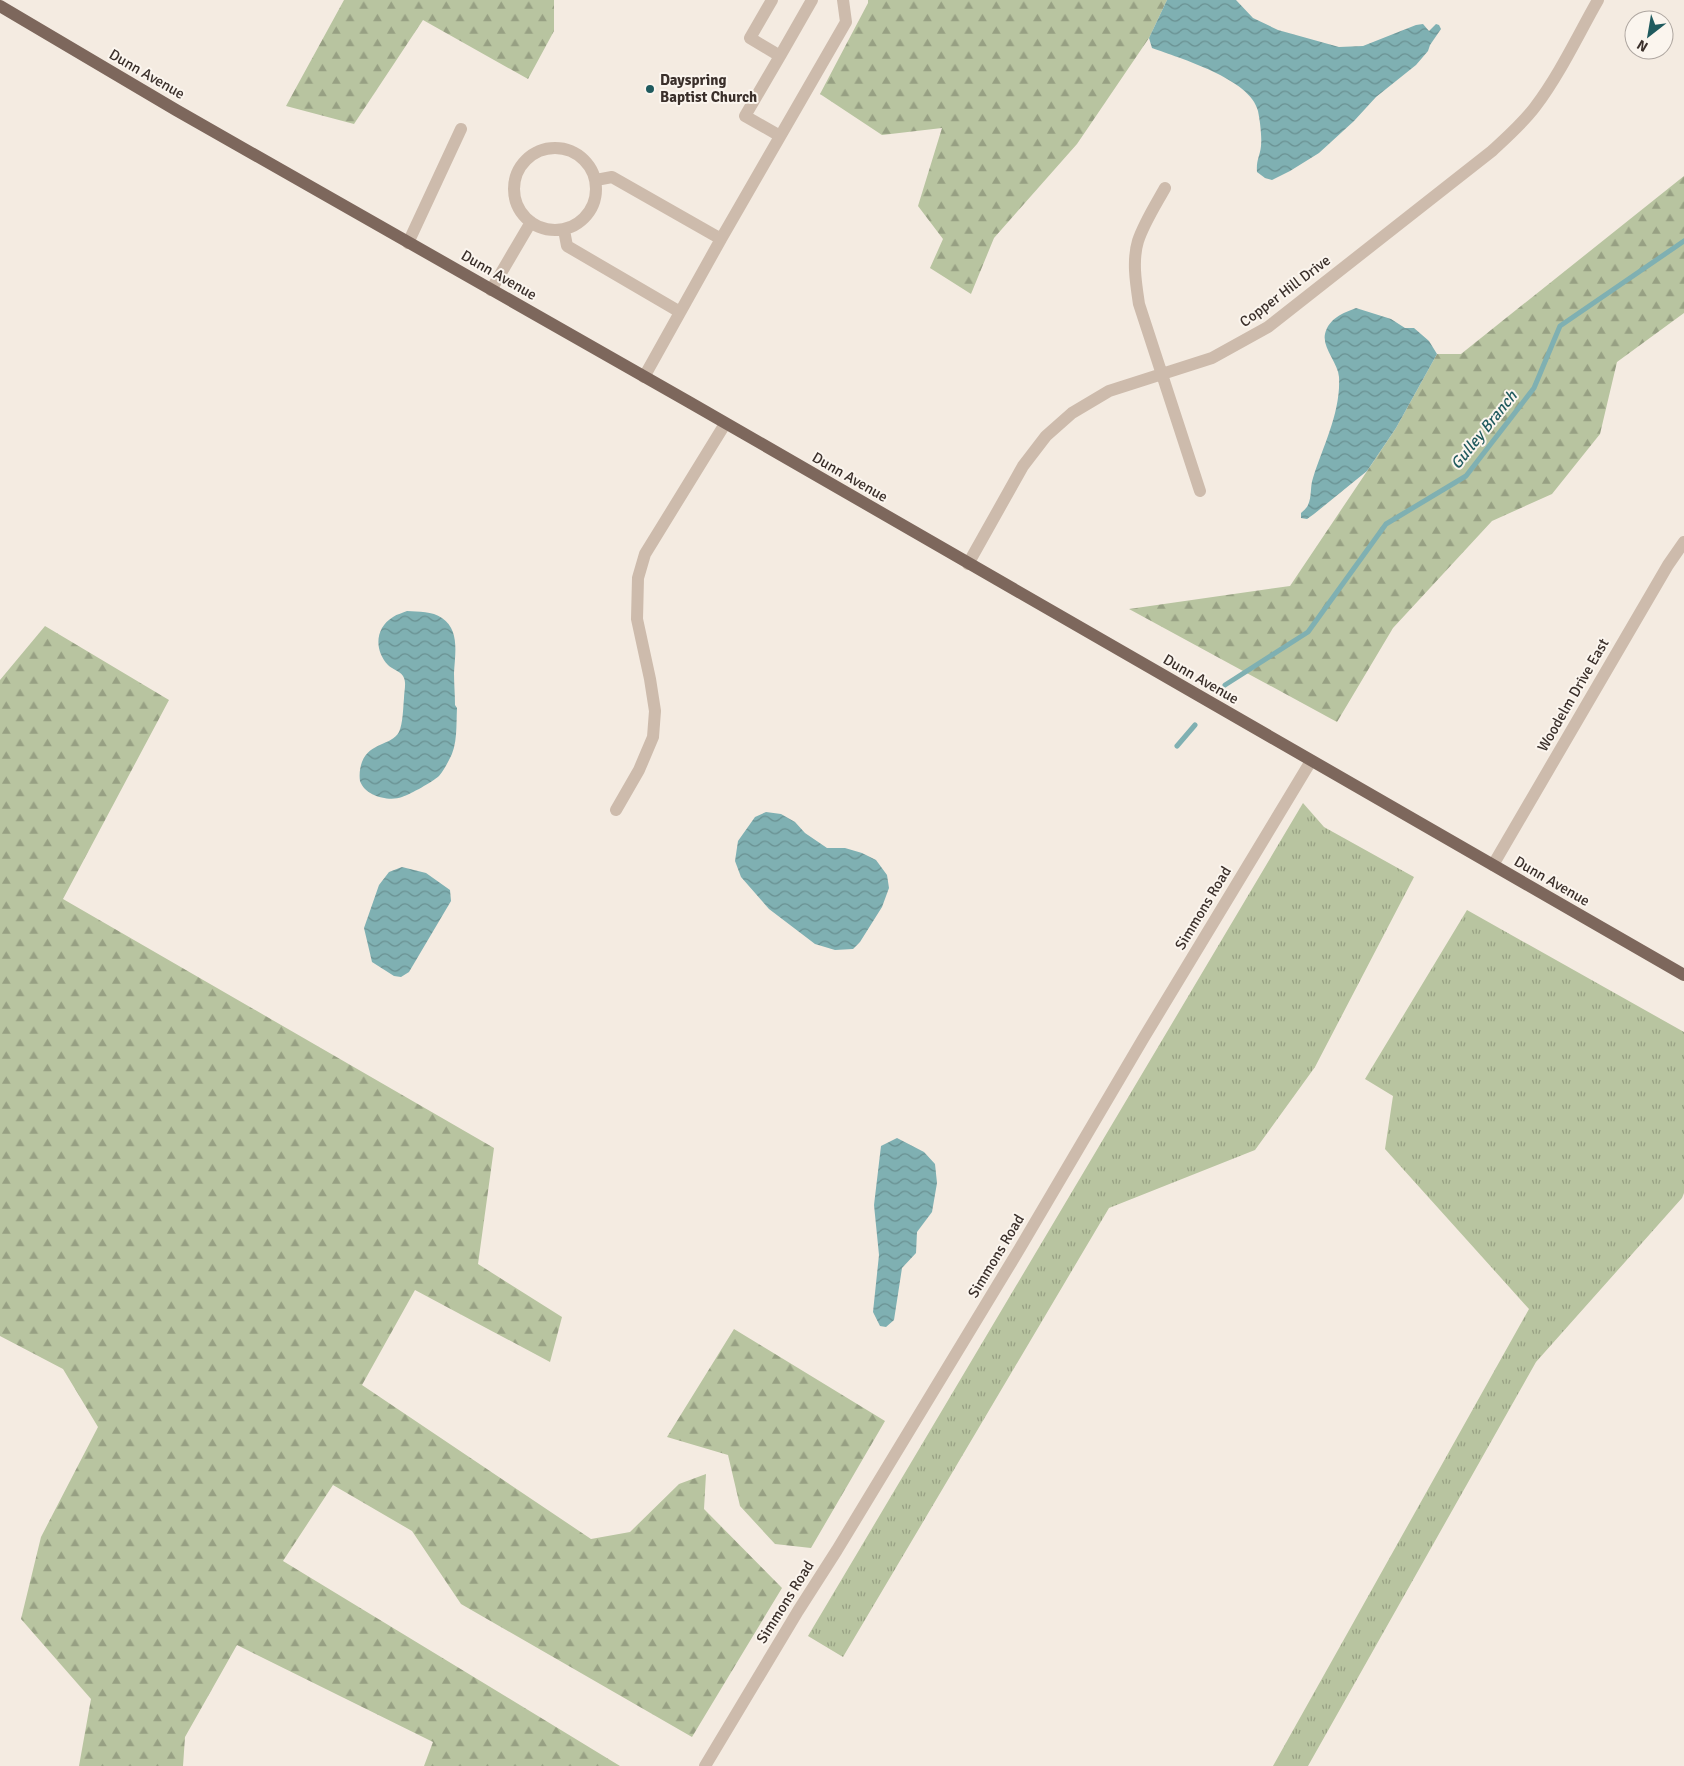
<svg xmlns="http://www.w3.org/2000/svg" width="1684" height="1766" font-family="Signika,sans-serif">
	<style>
		.grass { fill: url(#grass-tufts) }
		.forest { fill: url(#forest-firs) }
		.water { fill: url(#water-waves) }
		.lines { fill: none; stroke-linecap: round; stroke-linejoin: round }
		.stream { stroke: #7fb0b2; stroke-width: 5 }
		.minor { stroke: #cdbbac; stroke-width: 12 }
		.major { stroke: #7d675c; stroke-width: 12 }
		.poi-dot { fill: #1f5a5e; stroke: #fbf5ee; stroke-width: 2 }
		.labels { text-anchor: middle; dominant-baseline: central; stroke-width: 4; stroke-linejoin: round; paint-order: stroke }
		.street-label { font-size: 15px; fill: #3b302b; stroke: #fbf5ee }
		.poi-label { font-size: 15px; font-weight: bold; fill: #3b302b; stroke: #fbf5ee; text-anchor: start }
		.water-label { font-size: 16px; font-style: italic; fill: #1f5a5e; stroke: #fbf5ee }
	</style>
	<defs>
		<pattern id="grass-tufts" width="24" height="20" patternUnits="userSpaceOnUse" patternTransform="scale(1.25)"><rect width="24" height="20" fill="#b8c4a0"/><path d="M3 7l-1-3M5 7V3M7 7l1-3M15 17l-1-3M17 17v-4M19 17l1-3" fill="none" stroke="#97a083"/></pattern>
		<pattern id="forest-firs" width="22" height="20" patternUnits="userSpaceOnUse" patternTransform="scale(1.25)"><rect width="22" height="20" fill="#b8c4a0"/><path d="M5 1l3.5 6h-7zM16 11l3.5 6h-7z" fill="#97a083"/></pattern>
		<pattern id="water-waves" width="16" height="10" patternUnits="userSpaceOnUse" patternTransform="scale(1.25)"><rect width="16" height="10" fill="#7fb0b2"/><path d="M0 5q4-4 8 0t8 0" fill="none" stroke="#699091"/></pattern>
	</defs>
	<rect width="100%" height="100%" fill="#f4ebe1"/>
	<!-- grass -->
	<path class="grass" d="M1303 803 1324 827 1414 877 1315 1067 1255 1150 1109 1208 843 1657 808 1636Z
		M1467 910 1684 1032V1193L1682 1198 1536 1362 1308 1766H1273L1529 1309 1385 1149 1393 1096 1365 1079Z"/>
	<!-- forest -->
	<path class="forest" d="M344 0H554V31L528 79 423 20 354 124 286 106Z
		M868 0H1167L1149 38 1077 144 994 238 971 294 930 268 943 239 918 206 942 128 882 135 820 94 868 3Z
		M1684 176V313L1617 362 1600 434 1552 494 1492 521 1393 628 1337 722 1129 609 1290 586 1396 428 1437 354H1461Z
		M45 626 169 700 63 899 494 1148 478 1264 562 1317 550 1362 415 1290 362 1385 591 1539 630 1532 679 1484 706 1474 704 1509 782 1588 692 1737 461 1604 412 1531 333 1485 283 1561 620 1766H424L433 1742 237 1645 185 1737 183 1766H79L91 1699 21 1619 41 1537 98 1427 63 1369 0 1336V680Z
		M734 1329 885 1421 811 1548 775 1544 740 1506 728 1455 667 1437Z"/>
	<!-- water -->
	<path class="water" d="M1167 0H1236L1253 18 1278 30 1339 47 1363 46 1416 25 1423 24 1429 31 1436 24 1439 25 1441 29 1430 45 1428 51 1416 65 1376 97 1354 121 1319 153 1290 171 1272 180 1265 178 1257 172C1256 160 1260 156 1261 146 1262 136 1260 121 1258 111 1251 79 1179 58 1152 48L1149 38Z
		M1356 308 1391 319 1405 328H1414L1429 341 1437 354 1396 428 1367 471 1314 514 1307 519 1301 518V513C1303 511 1307 508 1308 505 1312 497 1310 486 1313 478 1323 446 1341 412 1339 377 1338 363 1322 348 1325 334 1329 318 1343 313 1356 308Z
		M407 611C419 612 432 611 442 618 460 630 455 654 454 673 454 684 455 694 455 705L457 708C456 725 458 745 449 760 446 766 443 771 439 776 432 782 411 794 402 797 389 802 365 796 360 781 359 775 360 767 362 762 370 742 391 746 399 732 403 723 403 709 404 698 404 691 407 682 403 676 400 671 392 669 388 665 374 650 375 628 393 617 397 614 403 613 407 611Z
		M766 812 781 814 795 822 805 833 827 848H845L862 853 876 860 887 875 889 888 882 907 860 942 853 949 835 950 815 944 769 909 741 877 735 861 738 841 755 817Z
		M402 867 426 873 450 890 451 901 409 972 401 977 394 976 372 962 364 928 379 885 389 872Z
		M897 1138 924 1152 935 1164 937 1183 932 1212 917 1232 916 1253 902 1268 894 1320 886 1327 880 1326 873 1312 879 1255 874 1205 881 1146Z"/>
	<g class="lines">
		<!-- stream -->
		<path class="stream" d="M1225 685 1308 632 1386 524 1466 476 1534 388 1560 326 1684 241
			M1177 746 1195 725"/>
		<!-- minor -->
		<path class="minor" d="M772 0 750 38 780 56 745 116 780 136
			M780 56 812 0
			M514 189a41 41 0 1 1 82 0a41 41 0 1 1-82 0Z
			M596 180 612 177 721 239 644 377
			M1165 188C1155 206 1144 223 1138 241 1132 261 1136 284 1139 304L1200 491
			M564 230 567 246 680 312
			M721 239 846 22 843 0
			M408 243 461 129
			M491 290 531 222
			M968 564 1023 466 1046 436 1072 413 1109 391 1212 358 1268 327 1492 151C1507 137 1523 123 1535 107 1560 74 1578 35 1598 0
			M616 810 639 770 653 737 655 711 650 679 637 619 638 578 645 554 725 424
			M1493 865 1668 565 1684 542
			M705 1766 798 1611 837 1550 1020 1248 1143 1039 1311 761"/>
		<!-- major -->
		<path class="major" d="M0 6 176 110 689 402 1684 975"/>
	</g>
	<!-- markers -->
	<circle class="poi-dot" cx="650" cy="89" r="5"/>
	<g class="labels">
		<!-- street labels -->
		<g class="street-label">
			<text transform="translate(147 74) rotate(30)">Dunn Avenue</text>
			<text transform="translate(499 275) rotate(30)">Dunn Avenue</text>
			<text transform="translate(1285 291) rotate(-37)">Copper Hill Drive</text>
			<text transform="translate(850 477) rotate(30)">Dunn Avenue</text>
			<text transform="translate(1201 679) rotate(30)">Dunn Avenue</text>
			<text transform="translate(1573 695) rotate(-60)">Woodelm Drive East</text>
			<text transform="translate(1552 881) rotate(30)">Dunn Avenue</text>
			<text transform="translate(1203 908) rotate(-59)">Simmons Road</text>
			<text transform="translate(996 1256) rotate(-59)">Simmons Road</text>
			<text transform="translate(785 1602) rotate(-58)">Simmons Road</text>
		</g>
		<!-- poi labels -->
		<g class="poi-label">
			<text x="660" y="80">Dayspring<tspan x="660" dy="17">Baptist Church</tspan></text>
		</g>
		<!-- water labels -->
		<g class="water-label">
			<text transform="translate(1484 430) rotate(-51)">Gulley Branch</text>
		</g>
	</g>
	<!-- north arrow -->
	<g transform="translate(1649 35) rotate(211)"><circle r="24" fill="#fbf5ee" stroke="#aea6a0"/>
	<path d="M0-4L9 19L0 12L-9 19Z" fill="#1f5a5e"/>
	<text y="-8" font-size="14" font-weight="bold" text-anchor="middle" fill="#3b302b">N</text>
	</g>
</svg>
